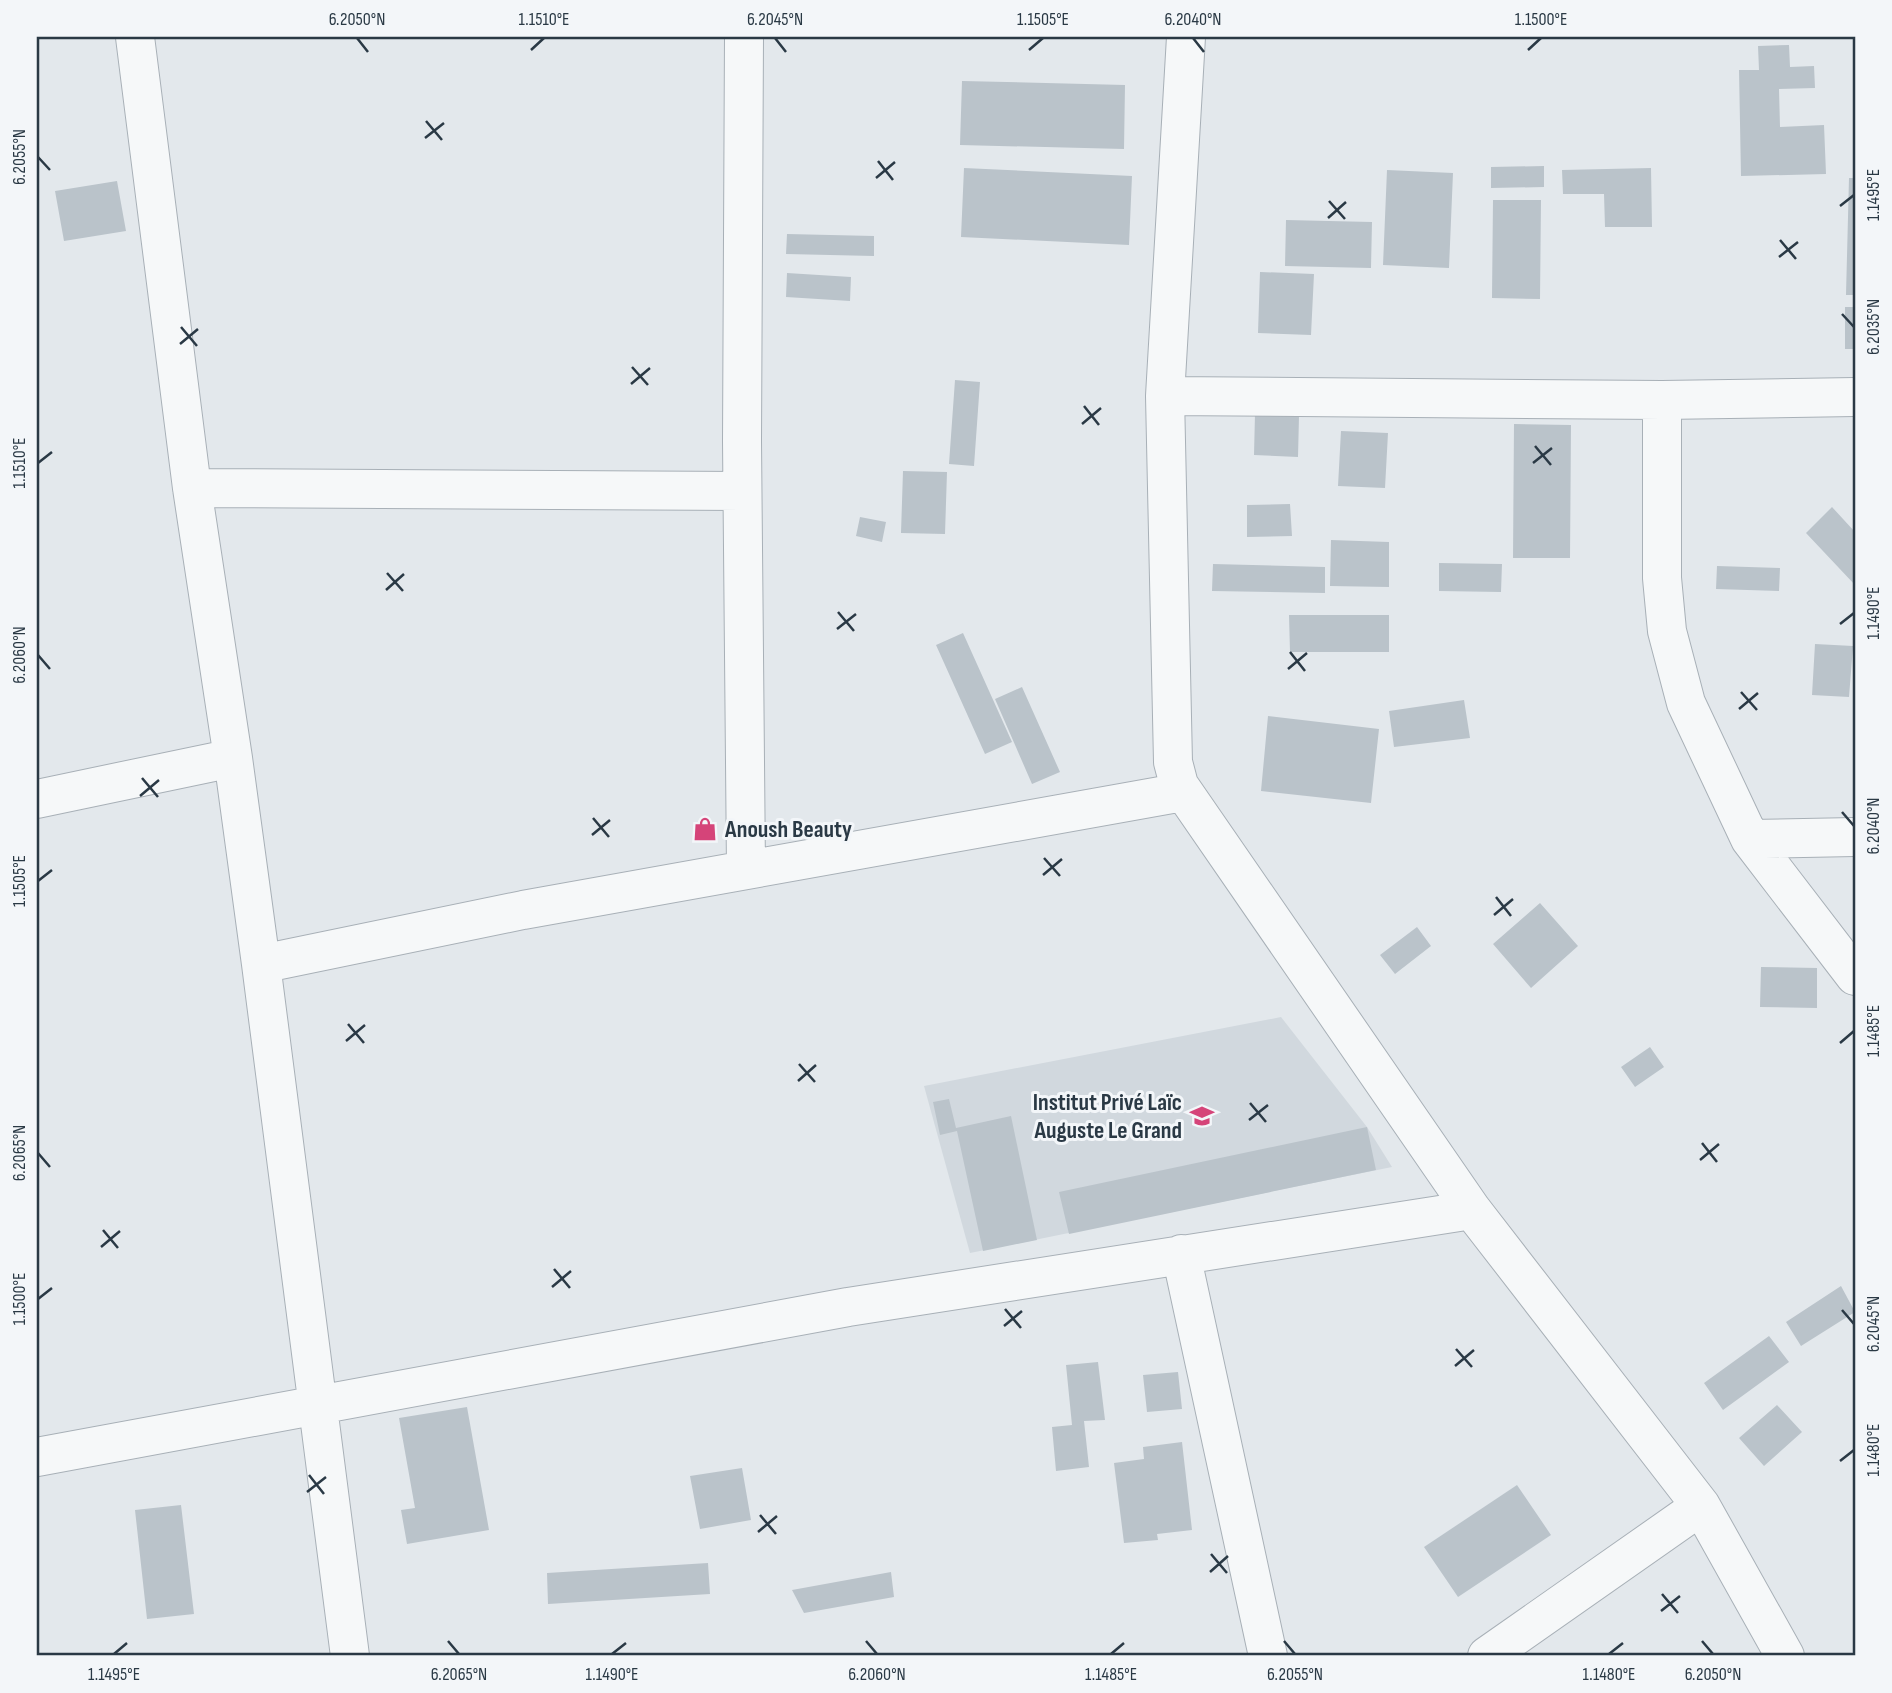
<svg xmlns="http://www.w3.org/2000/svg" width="1892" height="1693" font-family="'Sofia Sans Condensed',sans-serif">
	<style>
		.built { fill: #d1d8de }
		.building { fill: #bac3ca }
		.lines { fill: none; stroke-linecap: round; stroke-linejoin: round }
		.street-casing { stroke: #a8b0b7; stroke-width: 40 }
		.street { stroke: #f6f8f9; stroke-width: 38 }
		.ticks { fill: none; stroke: #2a3945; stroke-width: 2.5 }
		.labels { text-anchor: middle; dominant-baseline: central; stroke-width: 6; stroke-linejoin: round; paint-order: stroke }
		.poi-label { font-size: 24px; font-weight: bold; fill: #2a3945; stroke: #f3f6f9; text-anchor: start }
		.neatline { fill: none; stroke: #2a3945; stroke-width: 2.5 }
		.ticks-label { font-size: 18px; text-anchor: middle; fill: #2a3945 }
	</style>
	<rect width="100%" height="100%" fill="#e3e8ec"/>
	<!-- built -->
	<path class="built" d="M1281 1017 1367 1127 1392 1167 970 1253 924 1086Z"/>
	<!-- building -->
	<path class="building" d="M1789 45 1790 67 1814 66 1815 88 1779 89 1780 127 1824 125 1826 174 1741 176 1739 70H1759L1758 46Z
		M962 81 1125 85 1124 149 960 145Z
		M1544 166V187L1491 188V167Z
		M964 168 1132 176 1129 245 961 237Z
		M1651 168 1652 227H1605L1604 194H1563L1562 170Z
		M1387 170 1453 173 1449 268 1383 265Z
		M1849 178H1855V295H1846Z
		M117 181 126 231 64 241 55 191Z
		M1493 200H1541L1540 299 1492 298Z
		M1286 220 1372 222 1371 268 1285 266Z
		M787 234 874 236V256L786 254Z
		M1260 272 1314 274 1311 335 1258 333Z
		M787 273 851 277 850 301 786 297Z
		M1845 307H1855V349H1845Z
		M955 380 980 382 974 466 949 464Z
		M1255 414 1299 416 1298 457 1254 455Z
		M1514 424 1571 425 1570 558H1513Z
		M1341 431 1388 433 1385 488 1338 486Z
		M903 471 947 472 945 534 901 533Z
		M1290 504 1292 536 1247 537V505Z
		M1832 507 1855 532V585L1806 533Z
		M860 517 886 522 882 542 856 536Z
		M1331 540 1389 542V587L1330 586Z
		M1439 563 1502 564 1501 592 1439 591Z
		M1213 564 1325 567V593L1212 591Z
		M1717 566 1780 568 1779 591 1716 589Z
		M1289 615H1389V652H1290Z
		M963 633 1012 742 985 754 936 645Z
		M1815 644 1853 646 1849 697 1812 695Z
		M1022 687 1060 772 1032 784 995 699Z
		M1464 700 1470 738 1394 747 1389 711Z
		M1268 716 1379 729 1371 803 1261 791Z
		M1540 903 1578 946 1531 988 1493 944Z
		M1417 927 1431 946 1395 974 1380 955Z
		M1761 967 1817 968V1008L1760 1007Z
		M1650 1047 1664 1067 1635 1087 1621 1067Z
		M949 1099 956 1128 1011 1116 1037 1240 983 1251 957 1131 940 1135 933 1102Z
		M1367 1127 1376 1170 1069 1234 1059 1192Z
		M1841 1286 1855 1312 1801 1346 1786 1322Z
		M1769 1336 1789 1362 1723 1410 1704 1383Z
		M1098 1362 1105 1420 1084 1421 1089 1467 1056 1471 1052 1427 1072 1425 1066 1365Z
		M1178 1372 1182 1409 1147 1412 1143 1375Z
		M1777 1405 1802 1432 1764 1466 1739 1438Z
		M467 1407 489 1530 407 1544 401 1510 415 1508 399 1418Z
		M1182 1442 1192 1530 1157 1534 1158 1540 1124 1543 1114 1463 1144 1459 1143 1447Z
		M742 1468 751 1520 700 1529 690 1476Z
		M1517 1485 1551 1535 1458 1597 1424 1547Z
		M181 1505 194 1614 147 1619 135 1510Z
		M708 1563 710 1594 548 1604 547 1573Z
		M891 1572 894 1597 804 1613 792 1590Z"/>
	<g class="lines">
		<!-- street casing -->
		<g class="street-casing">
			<path id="street" d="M135 37 192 488 233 758 261 964 350 1656
				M744 37 742 441 746 869
				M1186 37 1165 396 1173 762 1179 785 1472 1210 1701 1506 1785 1656
				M1165 396 1662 400 1855 397
				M1662 400V578L1667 631 1686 703 1750 839 1855 976
				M192 488 742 491
				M37 799 233 758
				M1750 839 1855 837
				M261 964 523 910 1183 792
				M1181 1254 1268 1656
				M37 1457 848 1307 1472 1210
				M1487 1656 1701 1506"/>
		</g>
		<!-- street -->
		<use href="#street" class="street"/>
	</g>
	<!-- ticks -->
	<path class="ticks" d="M357 38 368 52M775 38 786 52M1193 38 1204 52M531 50 544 38M1029 50 1043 38M1528 50 1541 38M426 121 442 140M425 138 444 123M38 157 50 170M878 161 893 180M876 178 895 162M1329 201 1345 219M1840 206 1854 195M1328 218 1346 202M1780 240 1796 259M1779 257 1798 242M1842 314 1854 327M181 327 197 346M180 344 198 329M632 367 648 385M631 384 650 368M1084 406 1099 425M1082 424 1101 408M1535 446 1551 465M38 463 52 452M1533 463 1552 448M387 573 403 591M386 590 404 574M838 612 854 631M1840 624 1854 613M837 629 856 614M1290 652 1305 671M38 655 50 669M1288 669 1307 653M1741 692 1757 710M1739 709 1758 693M142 778 158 797M140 796 159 780M1842 812 1854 826M593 818 609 837M592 835 610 820M1044 858 1060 876M1043 875 1062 859M38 881 52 870M1496 897 1511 916M1494 915 1513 899M348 1024 364 1043M346 1041 365 1025M1840 1043 1854 1031M799 1064 815 1082M798 1081 816 1065M1250 1103 1266 1122M1249 1120 1268 1105M1702 1143 1717 1162M38 1153 50 1167M1700 1160 1719 1144M103 1230 118 1248M101 1247 120 1231M554 1269 570 1288M552 1287 571 1271M38 1299 52 1288M1005 1309 1021 1328M1842 1310 1854 1324M1004 1326 1022 1311M1456 1349 1472 1367M1455 1366 1474 1350M1840 1461 1854 1450M309 1475 324 1494M307 1492 326 1477M760 1515 776 1534M758 1532 777 1516M1211 1554 1227 1573M1210 1572 1228 1556M1662 1594 1678 1613M1661 1611 1680 1596M448 1641 459 1654M866 1641 877 1654M1284 1641 1295 1654M1702 1641 1713 1654M114 1654 127 1643M612 1654 626 1643M1111 1654 1124 1643M1609 1654 1623 1643"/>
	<!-- icons -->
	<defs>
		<g id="shop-bare" transform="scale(1.89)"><path d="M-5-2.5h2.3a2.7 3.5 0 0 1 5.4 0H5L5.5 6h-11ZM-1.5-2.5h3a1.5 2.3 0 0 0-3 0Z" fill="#d54479" stroke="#f3f6f9" stroke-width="2.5" paint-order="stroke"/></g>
		<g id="school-bare" transform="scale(1.89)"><path d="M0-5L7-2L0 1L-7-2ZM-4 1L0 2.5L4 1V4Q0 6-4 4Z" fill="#d54479" stroke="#f3f6f9" stroke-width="2.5" paint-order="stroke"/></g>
	</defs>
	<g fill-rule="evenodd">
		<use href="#shop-bare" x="705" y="829"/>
		<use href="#school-bare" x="1202" y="1116"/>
	</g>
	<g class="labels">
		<!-- poi labels -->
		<g class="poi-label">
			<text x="725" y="829">Anoush Beauty</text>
			<text x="1182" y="1102" text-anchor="end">Institut Privé Laïc<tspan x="1182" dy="28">Auguste Le Grand</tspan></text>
		</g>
	</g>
	<!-- border -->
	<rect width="1892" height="1693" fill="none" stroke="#f3f6f9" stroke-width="77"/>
	<rect x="38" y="38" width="1816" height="1616" class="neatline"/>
	<g class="ticks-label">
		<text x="357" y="25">6.2050°N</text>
		<text x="544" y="25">1.1510°E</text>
		<text x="775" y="25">6.2045°N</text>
		<text x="1043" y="25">1.1505°E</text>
		<text x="1193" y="25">6.2040°N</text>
		<text x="1541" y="25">1.1500°E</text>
		<text transform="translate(19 157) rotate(-90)" y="6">6.2055°N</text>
		<text transform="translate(1873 195) rotate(-90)" y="6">1.1495°E</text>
		<text transform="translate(1873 327) rotate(-90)" y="6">6.2035°N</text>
		<text transform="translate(19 463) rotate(-90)" y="6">1.1510°E</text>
		<text transform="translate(1873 613) rotate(-90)" y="6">1.1490°E</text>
		<text transform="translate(19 655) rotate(-90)" y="6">6.2060°N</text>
		<text transform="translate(1873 826) rotate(-90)" y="6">6.2040°N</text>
		<text transform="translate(19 881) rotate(-90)" y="6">1.1505°E</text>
		<text transform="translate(1873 1031) rotate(-90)" y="6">1.1485°E</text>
		<text transform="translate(19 1153) rotate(-90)" y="6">6.2065°N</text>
		<text transform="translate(19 1299) rotate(-90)" y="6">1.1500°E</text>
		<text transform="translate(1873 1324) rotate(-90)" y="6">6.2045°N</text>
		<text transform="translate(1873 1450) rotate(-90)" y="6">1.1480°E</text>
		<text x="114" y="1680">1.1495°E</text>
		<text x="459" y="1680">6.2065°N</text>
		<text x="612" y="1680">1.1490°E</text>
		<text x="877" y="1680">6.2060°N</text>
		<text x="1111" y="1680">1.1485°E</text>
		<text x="1295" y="1680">6.2055°N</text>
		<text x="1609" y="1680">1.1480°E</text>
		<text x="1713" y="1680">6.2050°N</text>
	</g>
</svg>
